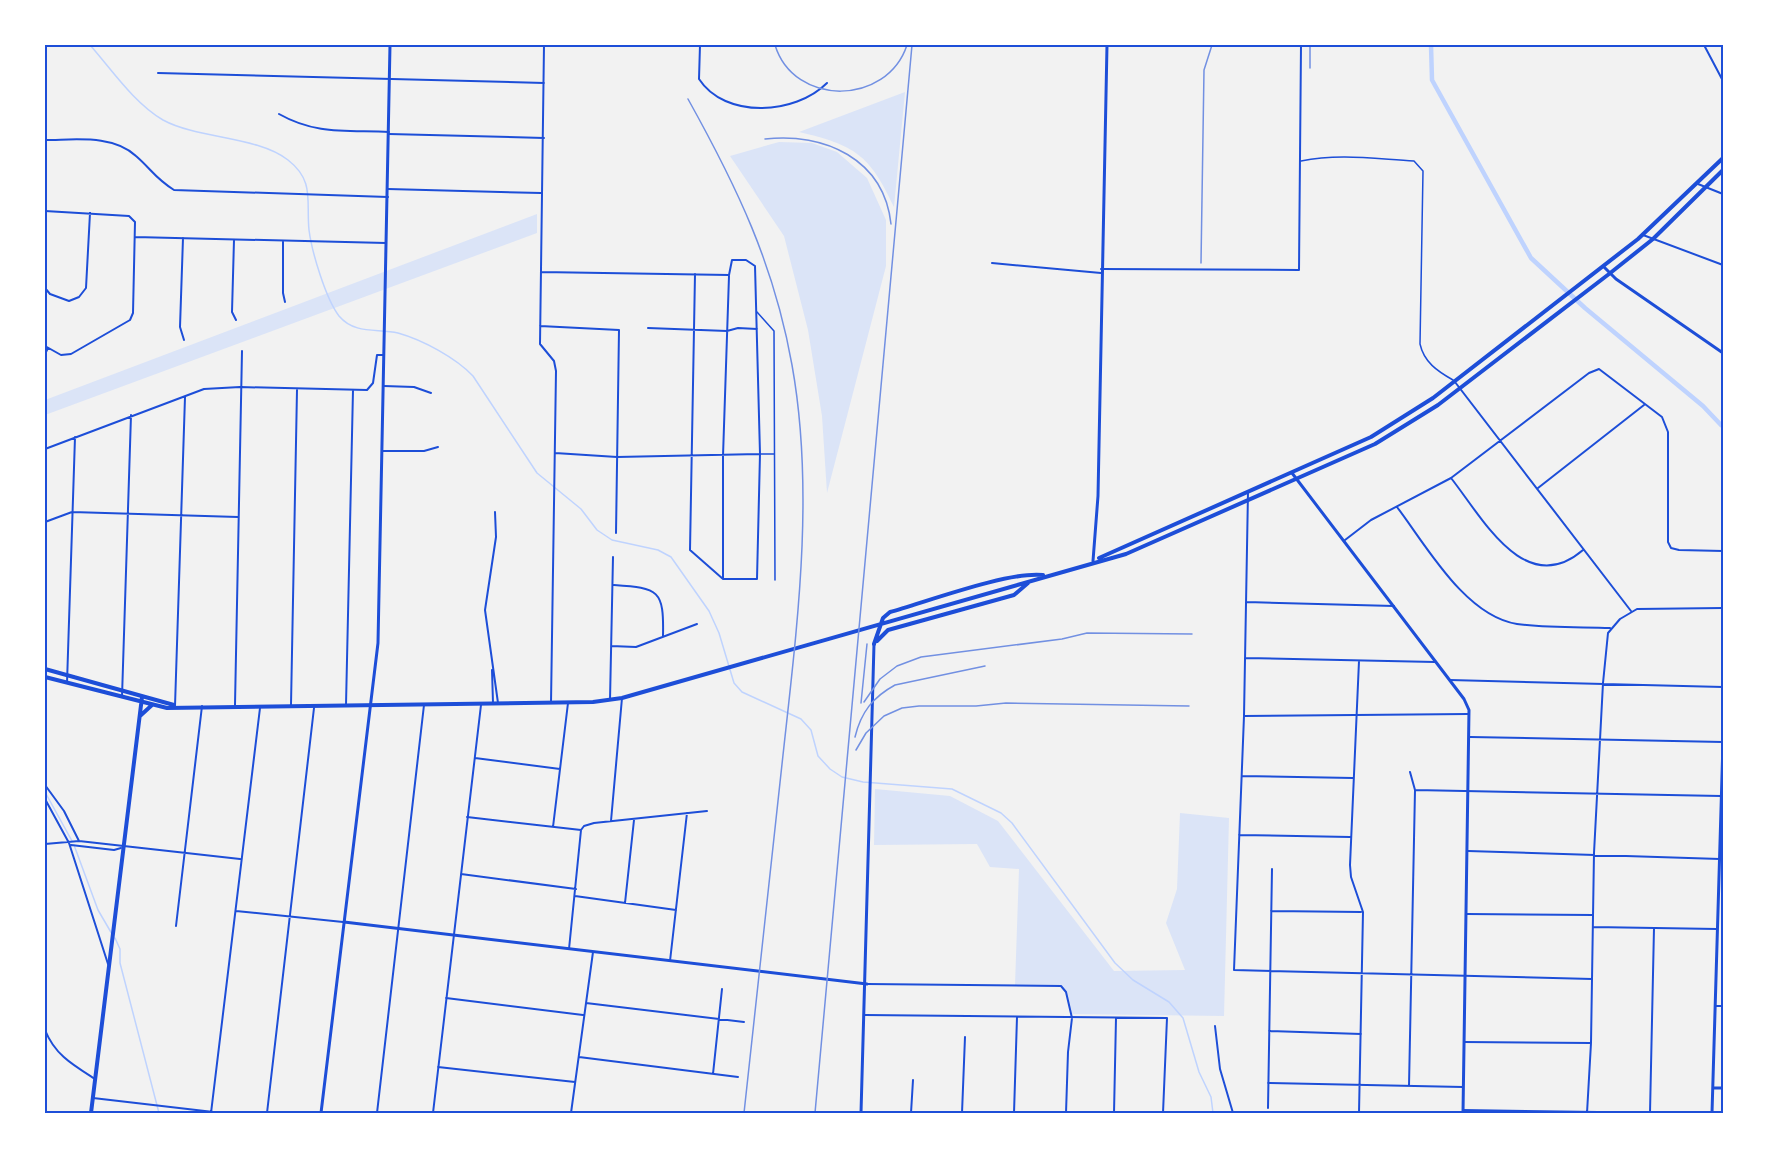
<svg xmlns="http://www.w3.org/2000/svg" width="1768" height="1158" font-family="'Sofia Sans Condensed',sans-serif">
	<style>
		.green { fill: #dbe4f7 }
		.lines { fill: none; stroke-linecap: round; stroke-linejoin: round }
		.stream { stroke: #bfd3fe; stroke-width: 1.5 }
		.canal { stroke: #bfd3fe; stroke-width: 4.5 }
		.service { stroke: #1d4ed8; stroke-width: 1.5 }
		.minor { stroke: #1d4ed8; stroke-width: 2 }
		.tertiary { stroke: #1d4ed8; stroke-width: 3 }
		.secondary { stroke: #1d4ed8; stroke-width: 3 }
		.primary { stroke: #1d4ed8; stroke-width: 4 }
		.rail { stroke: #7290e2; stroke-width: 1.5 }
		.neatline { fill: none; stroke: #1d4ed8; stroke-width: 2 }
	</style>
	<rect width="100%" height="100%" fill="#f2f2f2"/>
	<!-- green -->
	<path class="green" d="M905 92 894 207C870 155 855 145 799 132Z
		M779 142 812 143 837 152 867 178 886 220V266L827 493 822 416 808 330 784 236 730 156Z
		M537 214V233L45 415V400Z
		M875 789 950 796 998 821 1114 971 1185 970 1166 923 1177 889 1180 813 1229 818 1224 1016 1071 1014 1066 992 1061 986 1015 985 1019 869 990 867 977 844 874 845Z"/>
	<g class="lines">
		<!-- stream -->
		<path class="stream" d="M90 45C112 70 134 103 163 120 198 139 257 136 288 160 315 181 306 201 309 230 312 253 326 299 339 316 355 335 378 328 398 333 423 340 456 358 473 376L537 473 581 509 597 530 612 540 658 550 671 557 709 611 719 633 734 683 742 692 801 719 811 730 818 756 830 769 842 777 863 782 952 789 1001 813 1012 823 1115 963 1133 980 1169 1002 1183 1018 1199 1072 1211 1097 1213 1113
			M45 792 72 841
			M74 845 98 910 112 934
			M115 938 120 949V963L159 1113"/>
		<!-- canal -->
		<path class="canal" d="M1431 45 1432 80 1531 258 1585 308 1703 406 1721 425"/>
		<!-- service -->
		<path class="service" d="M1301 161C1339 153 1376 159 1414 161L1423 171 1420 344C1424 362 1437 371 1453 380
			M757 312 774 331 775 580
			M760 454H774"/>
		<!-- minor -->
		<path class="minor" d="M544 45 540 344 554 361 556 371 551 703
			M700 45 699 79C725 119 795 115 827 83
			M1704 45 1723 81
			M158 73 544 83
			M279 114C316 135 347 130 389 132
			M389 134 544 138
			M45 140C74 140 113 134 136 156 152 170 155 178 174 190L388 197
			M1698 184 1723 194
			M388 189 541 193
			M45 211 129 216 135 222 133 313 130 320 71 354 61 355 45 346
			M1643 235 1723 265
			M135 237 386 243
			M183 238 180 327 184 340
			M234 240 232 312 236 320
			M283 242V293L285 302
			M992 263 1101 273
			M1101 269 1299 270 1301 45
			M541 272 729 275 732 260H746L755 266 760 454 757 579H723L690 550 695 274
			M45 288 50 294 69 301 79 297 86 288 90 213
			M540 326 619 330 616 533
			M648 328 727 331 738 328 757 329
			M45 354 48 348
			M1455 382 1631 611
			M384 386 414 387 431 393
			M45 449 204 389 240 387 367 390 373 383 377 355H384
			M383 451H424L438 447
			M555 453 617 457 759 454
			M1451 478C1482 517 1525 600 1583 550
			M1538 488 1644 405
			M1248 492 1244 716 1234 970 1592 979
			M1397 507C1426 545 1465 616 1517 624 1547 628 1579 627 1610 628
			M495 512 496 537 485 610 498 703
			M45 522 72 512 238 517
			M1345 540 1371 520 1451 478 1589 373 1599 369 1662 417 1668 432V542L1671 548 1679 550 1723 551
			M723 579V456L729 276
			M614 585C659 588 664 590 663 636
			M1247 602 1394 606
			M611 646 636 647 697 624
			M1246 658 1435 662
			M492 670 493 703
			M1450 680 1723 687
			M67 683 75 437
			M122 697 131 415
			M610 700 613 557
			M235 705 242 351
			M291 705 297 390
			M346 705 353 390
			M175 706 185 397
			M1244 716 1468 714
			M1470 737 1723 742
			M475 758 560 769
			M1242 776 1353 778
			M45 785 64 811 79 841
			M1415 790 1721 796
			M45 799 69 843 108 964
			M467 817 581 830 584 826 594 823 707 811
			M611 821 622 698
			M553 827 568 703
			M1239 835 1350 837
			M45 844 79 841 240 859
			M71 845 114 850 121 848
			M1468 851 1720 859
			M461 874 576 889
			M575 896 676 910
			M625 903 634 820
			M236 911 343 922
			M1271 911 1361 912
			M1467 914 1593 915
			M176 926 202 706
			M1593 927 1717 929
			M569 949 581 830
			M670 961 687 813
			M867 984 1061 986 1066 992 1072 1018 1068 1052 1066 1113
			M446 998 583 1015
			M586 1003 744 1022
			M1716 1006H1723
			M865 1015 1167 1018 1163 1113
			M1215 1026 1220 1069 1233 1113
			M45 1030C55 1055 73 1065 95 1079
			M1269 1031 1361 1034
			M1464 1042 1591 1043
			M579 1057 738 1077
			M438 1067 575 1082
			M713 1074 722 989
			M1268 1083 1463 1087
			M1409 1086 1415 790 1410 772
			M93 1098 222 1113
			M1268 1108 1272 869
			M1463 1110 1671 1113
			M211 1113 260 708
			M267 1113 314 708
			M377 1113 424 705
			M433 1113 481 705
			M571 1113 593 952
			M911 1113 913 1080
			M962 1113 965 1037
			M1014 1113 1017 1017
			M1114 1113 1116 1018
			M1234 1113H1246
			M1359 1113 1363 912 1351 877 1350 865 1359 661
			M1587 1113 1591 1043 1594 853 1603 683 1608 633 1620 619 1637 609 1723 608
			M1650 1113 1654 928"/>
		<!-- tertiary -->
		<path class="tertiary" d="M1292 473 1464 699 1469 710 1463 1113
			M1723 684V736
			M344 922 867 984
			M1713 1088H1723
			M1712 1113 1723 742"/>
		<!-- secondary -->
		<path class="secondary" d="M1604 267 1616 279 1723 353
			M1093 561 1098 496 1107 45
			M321 1113 378 643 390 45
			M861 1113 874 644"/>
		<!-- primary -->
		<path class="primary" d="M1099 558 1371 437 1433 398 1638 239 1723 158
			M877 641 888 630 1014 595 1028 583
			M874 644 883 618 890 612C926 602 1009 571 1043 575
			M45 669 174 705
			M45 677 167 708 593 702 622 698 1126 554 1375 444 1438 405 1609 274 1653 239 1723 170
			M140 716 152 705
			M91 1113 142 697"/>
		<!-- rail -->
		<path class="rail" d="M775 45C794 107 887 106 907 45
			M1310 68V45
			M688 99C737 187 774 264 792 365 815 493 797 627 783 755 770 874 757 994 744 1113
			M765 139C824 132 884 159 891 224
			M1201 263 1204 70 1212 45
			M864 702 880 679 897 666 921 657 1062 639 1087 633 1192 634
			M861 703 867 644
			M855 737C861 712 873 697 895 685L985 666
			M856 750 866 733 884 716 902 708 919 706H976L1006 703 1189 706
			M815 1113 912 45"/>
	</g>
	<!-- border -->
	<rect width="1768" height="1158" fill="none" stroke="#ffffff" stroke-width="93"/>
	<rect x="46" y="46" width="1676" height="1066" class="neatline"/>
</svg>
